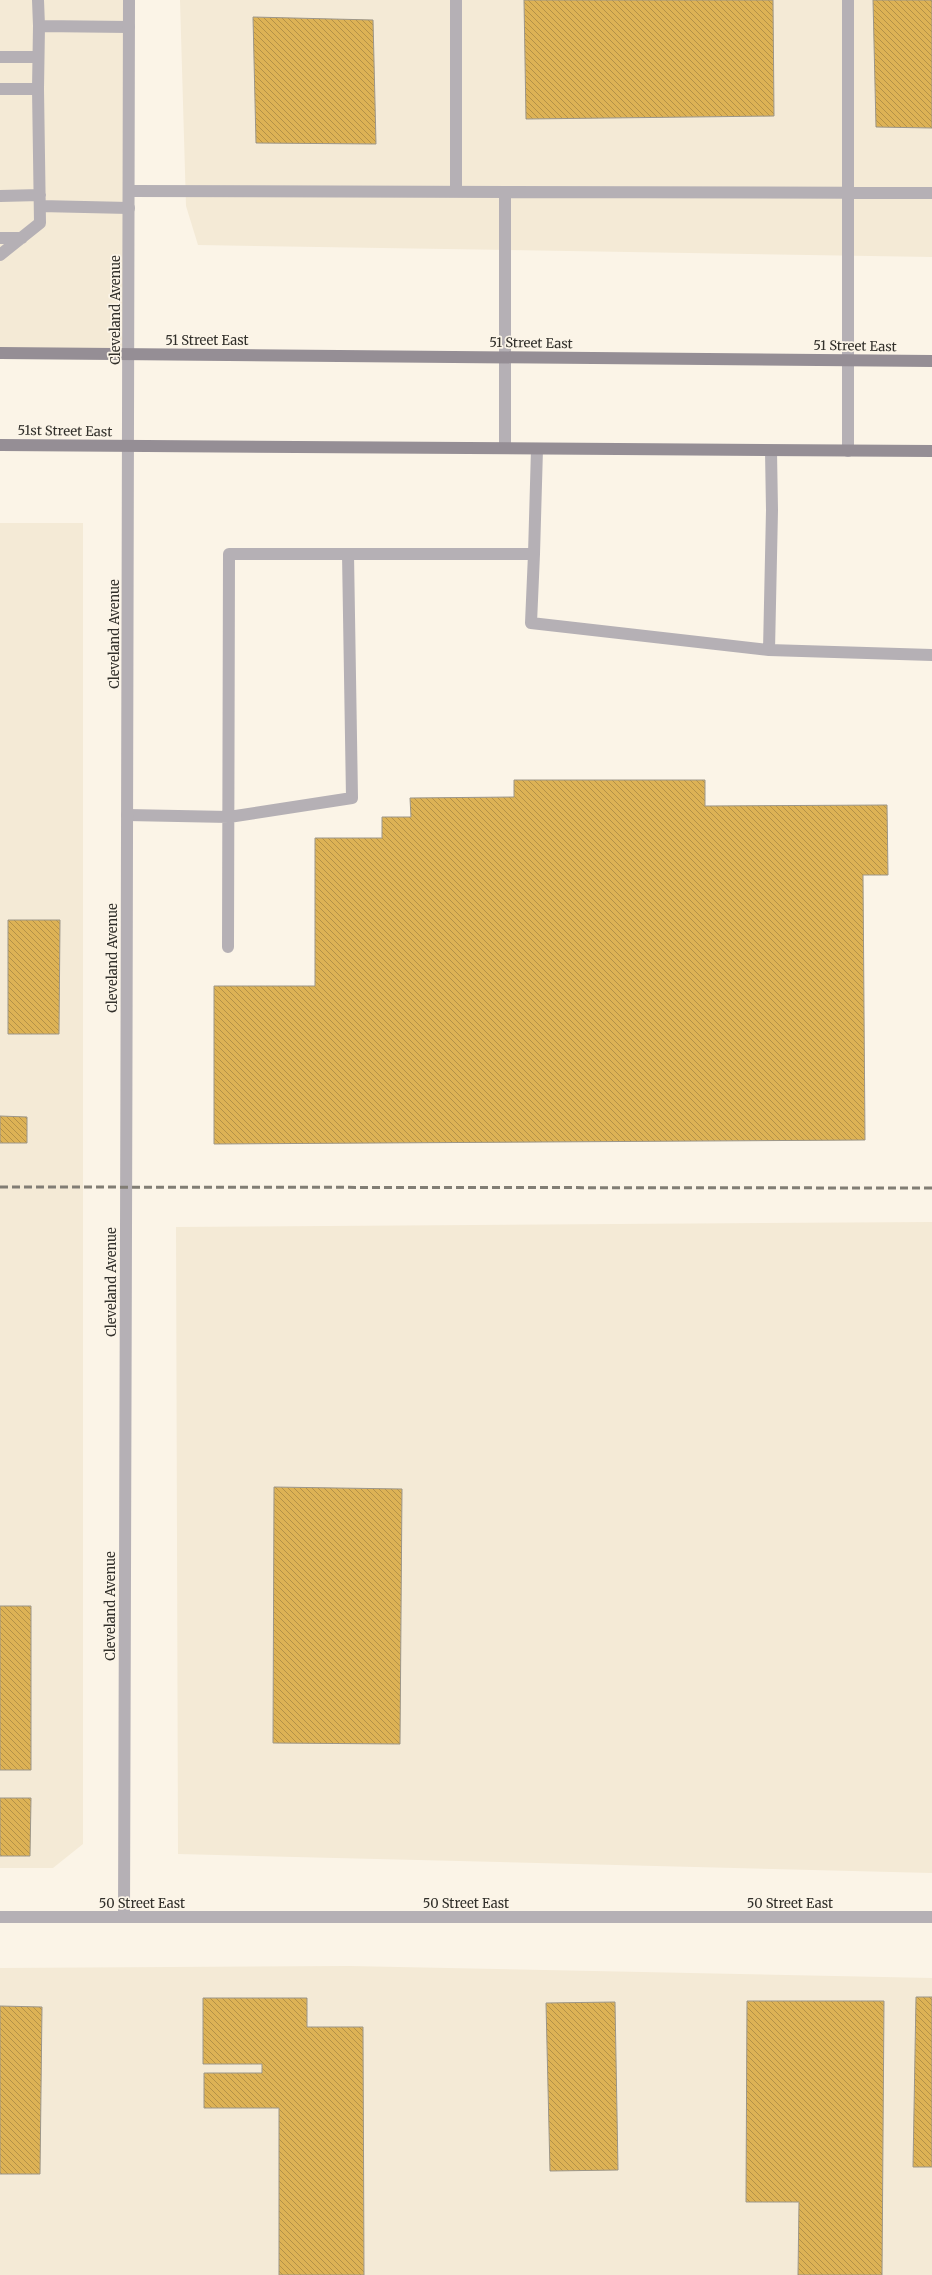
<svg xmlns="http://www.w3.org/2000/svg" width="932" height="2275" font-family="Merriweather,serif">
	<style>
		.built { fill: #f4ead6 }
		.building { fill: url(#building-back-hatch); stroke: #9c9689 }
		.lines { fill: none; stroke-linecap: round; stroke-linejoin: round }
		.service { stroke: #b5b0b5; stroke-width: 12 }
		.minor { stroke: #b5b0b5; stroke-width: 12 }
		.secondary { stroke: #958e95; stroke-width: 12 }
		.rail { stroke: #817d74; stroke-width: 3; stroke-dasharray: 8 4; stroke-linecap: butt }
		.labels { text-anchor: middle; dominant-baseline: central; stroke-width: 3.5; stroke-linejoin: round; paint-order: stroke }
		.street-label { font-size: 13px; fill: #32302b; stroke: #fbf4e7 }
	</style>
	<defs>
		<pattern id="building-back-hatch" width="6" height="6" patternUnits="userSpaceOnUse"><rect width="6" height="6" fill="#ddb255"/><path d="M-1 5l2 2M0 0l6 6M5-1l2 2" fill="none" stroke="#b49147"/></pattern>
	</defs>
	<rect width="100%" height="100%" fill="#fbf4e7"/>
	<!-- built -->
	<path class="built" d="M0 0H129V354L0 353Z
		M180 0H932V257L198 245 186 206Z
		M0 523H83V1844L53 1868H0Z
		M932 1222V1873L178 1854 176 1227Z
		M349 1966 932 1978V2275H0V1968Z"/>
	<!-- building -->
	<path class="building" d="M524 0H773L774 116 526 119Z
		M873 0H932V128L876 127Z
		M253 17 373 20 376 144 256 143Z
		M514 780H705V806L887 805 888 875H863L865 1140 214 1144V986H315V838H382V817H411L410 798 514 797Z
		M8 920H60L59 1034H8Z
		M0 1116 27 1117V1143H0Z
		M274 1487 402 1489 400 1744 273 1743Z
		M0 1606H31V1770H0Z
		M0 1798H31L30 1856H0Z
		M916 1997H932V2167H913Z
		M203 1998H307V2027H363L364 2275H279V2108H204V2073H262V2064H203Z
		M747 2001H884L882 2275H798L799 2202H746Z
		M615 2002 618 2170 550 2171 546 2003Z
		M0 2006 42 2007 40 2174H0Z"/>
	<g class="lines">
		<!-- service -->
		<path class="service" d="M38 0 39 26
			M456 0V192
			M848 0V451
			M0 57H38
			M0 89H38L40 223 0 255
			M38 89 39 26 129 27
			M129 191 932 193
			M505 192V448
			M0 196 40 195
			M40 206 129 208
			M0 238H22
			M771 451 772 510 769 650 932 655
			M534 554 531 623 769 650
			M127 815 229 817 352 798 348 554
			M228 947 229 554H534L537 449"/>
		<!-- minor -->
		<path class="minor" d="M0 1917H932
			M124 1917C125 1278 129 639 129 0"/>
		<!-- secondary -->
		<path class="secondary" d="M0 353 932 361
			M0 445 932 451"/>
		<!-- rail -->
		<path class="rail" d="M0 1187 932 1188"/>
	</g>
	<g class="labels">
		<!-- street labels -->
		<g class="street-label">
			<text transform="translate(115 310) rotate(-90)">Cleveland Avenue</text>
			<text x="207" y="340">51 Street East</text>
			<text transform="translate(531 343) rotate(1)">51 Street East</text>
			<text transform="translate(855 346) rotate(1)">51 Street East</text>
			<text transform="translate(65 431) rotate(1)">51st Street East</text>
			<text transform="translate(114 634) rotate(-90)">Cleveland Avenue</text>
			<text transform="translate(112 958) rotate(-90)">Cleveland Avenue</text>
			<text transform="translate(111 1282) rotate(-90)">Cleveland Avenue</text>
			<text transform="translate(110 1606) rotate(-90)">Cleveland Avenue</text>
			<text x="142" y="1903">50 Street East</text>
			<text x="466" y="1903">50 Street East</text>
			<text x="790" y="1903">50 Street East</text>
		</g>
	</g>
</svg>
